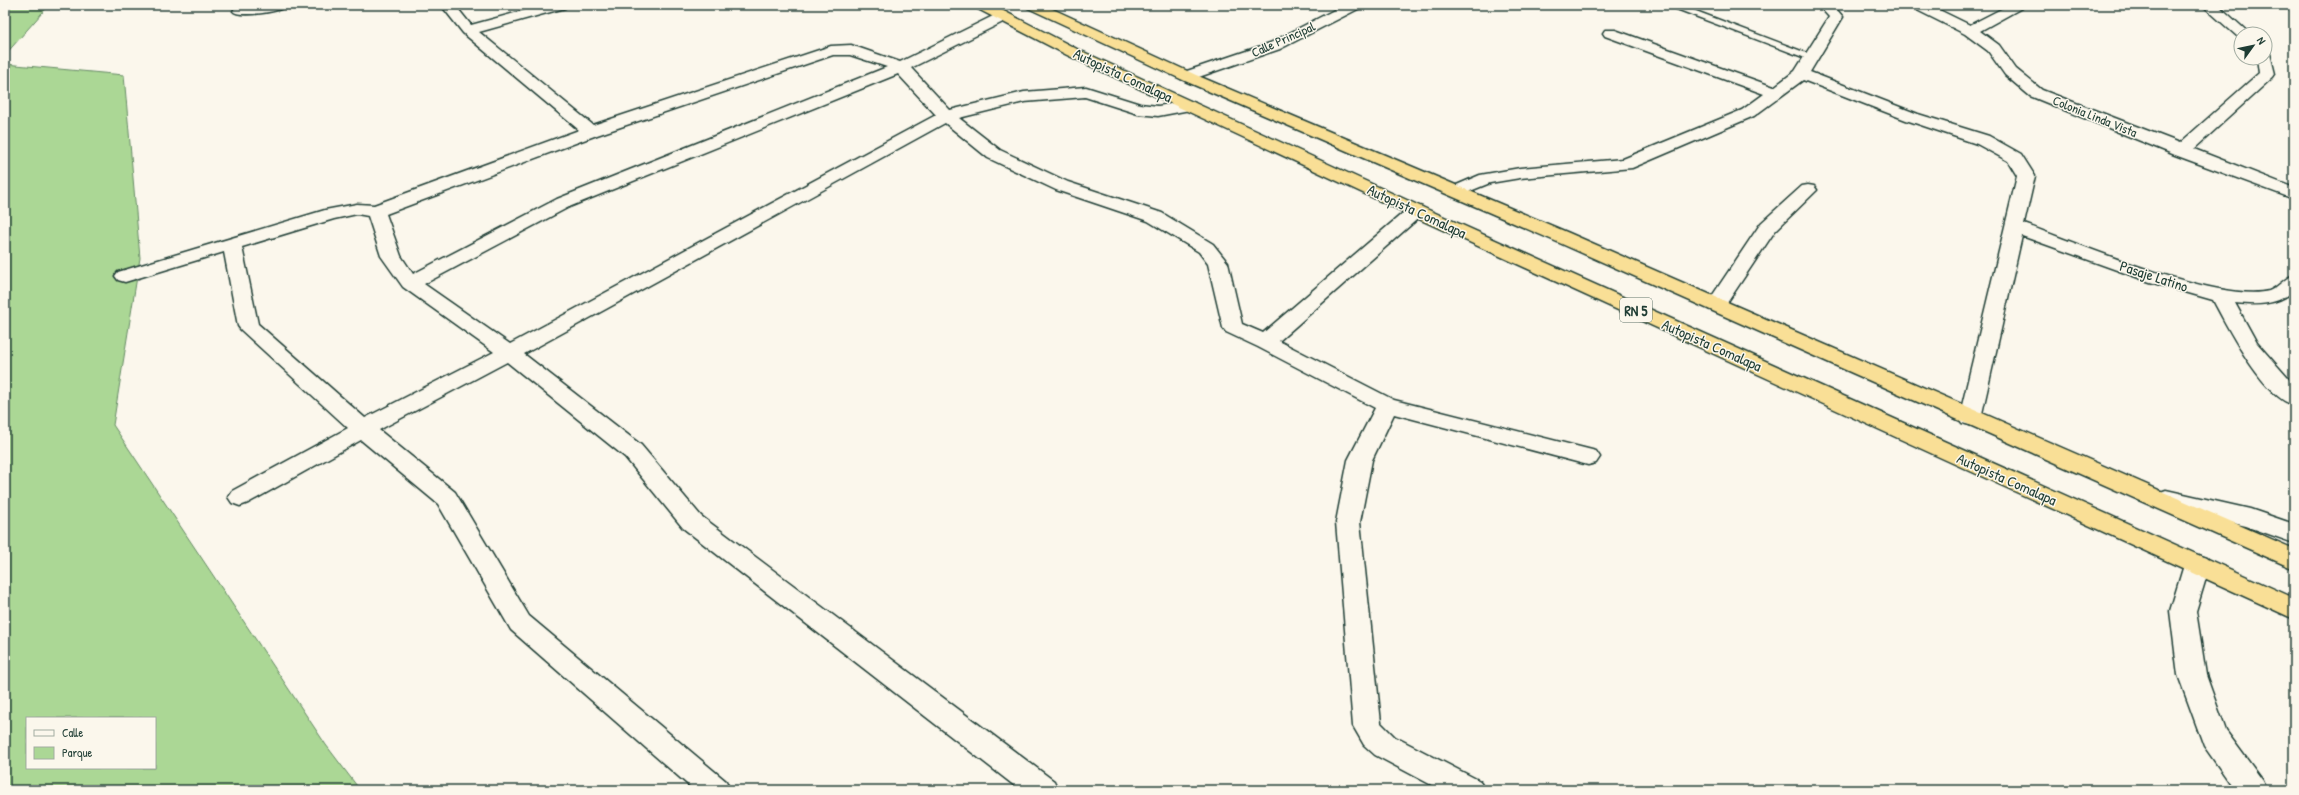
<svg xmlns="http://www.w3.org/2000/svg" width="2299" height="795" font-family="'Patrick Hand',sans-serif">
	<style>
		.green { fill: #abd795; stroke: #658a64; fill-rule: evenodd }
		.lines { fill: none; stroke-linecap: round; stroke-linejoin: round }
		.lane-casing { stroke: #1f3d34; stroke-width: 3 }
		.street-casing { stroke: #1f3d34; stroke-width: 3 }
		.highway-casing { stroke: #1f3d34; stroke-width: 3 }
		.lane { fill: #fbf7ec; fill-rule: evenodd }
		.street { fill: #fbf7ec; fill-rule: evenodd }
		.highway { fill: #f9df96; fill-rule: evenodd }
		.labels { text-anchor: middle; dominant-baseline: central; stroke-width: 3; stroke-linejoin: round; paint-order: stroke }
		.far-street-label { font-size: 13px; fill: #1f3d34; stroke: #fbf7ec }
		.shield { fill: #fbf7ec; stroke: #61756b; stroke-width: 1 }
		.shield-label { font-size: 14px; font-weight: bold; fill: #1f3d34 }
		.street-label { font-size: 15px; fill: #1f3d34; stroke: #fbf7ec }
	</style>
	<rect width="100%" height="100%" fill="#fbf7ec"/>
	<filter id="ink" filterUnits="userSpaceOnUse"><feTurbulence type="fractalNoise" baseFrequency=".025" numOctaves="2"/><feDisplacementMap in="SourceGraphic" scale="8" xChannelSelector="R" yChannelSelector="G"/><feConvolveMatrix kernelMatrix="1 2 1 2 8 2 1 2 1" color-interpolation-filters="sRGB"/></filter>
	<g filter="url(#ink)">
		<!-- green -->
		<path class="green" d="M5 5H49L5 55Z
			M5 64 124 75 140 258 113 425 326 745 360 790H5ZM27 718H155V768H27Z"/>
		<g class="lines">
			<!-- lane casing -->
			<g class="lane-casing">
				<path id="lane" d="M1666 5H1680L1817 57 1812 60 1808 59Z"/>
			</g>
			<!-- street casing -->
			<g class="street-casing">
				<path id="street" d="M251 5H287C283 12 238 18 233 11L235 8Z
					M441 5H455L471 25 544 5H567L565 8 479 32 593 125 831 46 851 45 900 62 997 14H1007L1009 17 1007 20 911 68 950 110 1024 92 1086 87 1140 104 1158 106 1189 101 1195 103 1197 106 1195 109 1158 116 1138 114 1085 97 1024 102 959 118 1000 150 1068 182 1162 213 1213 244 1228 263 1242 324 1263 333 1410 207H1422L1425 211 1422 215 1279 341 1394 400 1588 449 1596 451 1600 457 1596 463 1588 465 1394 414 1372 460 1360 522 1381 723 1395 737 1480 781 1484 790H1441L1375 755 1364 745 1353 726 1336 522 1348 460 1375 408 1258 347 1226 332 1223 328 1208 264 1199 252 1148 221 1056 190 988 158 945 123 524 354 641 445 701 516 1054 781 1058 790H1020L683 528 625 457 507 362 379 430 455 492 529 616 726 781 730 790H694L511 630 438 504 361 440 248 503 240 506 232 503 228 497 232 491 348 428 241 330 238 326 224 252 125 282 118 280 115 276 118 272 325 210 357 204 374 205 579 130 463 33ZM833 55H850L887 67 557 199 413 274 401 256 386 214 597 135ZM898 74 936 115 510 344 424 284 569 207ZM357 214 368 216 381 256 403 287 494 352 365 418 258 324 242 247 334 219Z
					M1344 5H1362L1360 8 1280 49 1193 79H1181L1179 76 1181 73 1270 43Z
					M1818 5H1833L1843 17 1810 72 1918 114 1989 136 2021 154 2035 176 2024 224C2077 243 2219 304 2269 291 2278 288 2284 278 2294 275V291C2275 306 2258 305 2235 303L2257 343 2294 385V405C2263 397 2228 328 2213 300L2150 282 2022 236 1981 418 1978 423 1970 425 1962 423 1959 418 2017 176 2008 161 1977 144 1906 120 1803 80 1754 116 1632 168 1520 178 1490 183 1458 196 1452 195 1449 191 1452 187 1480 175 1520 168 1623 159 1742 110 1764 94 1605 36 1603 33 1605 30H1615L1774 87 1795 71 1829 17Z
					M1911 5H1929L1970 25 2009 5H2027L1980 31 1999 45 2016 69 2042 90 2180 143 2259 73 2257 58H2265V52L2270 54 2275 74 2273 77 2194 149 2294 188V199L2175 155 2030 96 2005 75 1988 51 1965 34 1913 8Z
					M2202 5H2218L2250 34H2241V38L2238 37Z
					M1808 185 1814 186 1817 190 1775 231 1723 309 1716 311 1709 309 1706 305 1761 223 1802 186Z
					M2166 490 2250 509 2294 524V543L2246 526 2158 505 2154 499 2158 493Z
					M2197 555 2206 558 2210 565 2196 611 2206 675 2226 731 2263 781 2267 790H2235L2204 746 2178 675 2170 611 2184 565 2188 558Z"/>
			</g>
			<!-- highway casing -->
			<g class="highway-casing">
				<path id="highway" d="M974 5H992L1077 49 1422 207 2294 598V619L1410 215 1067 55 976 8Z
					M1026 5H1044L1196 75 1569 233 2294 549V569L1555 241 1185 81 1028 8Z"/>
			</g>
			<!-- lane -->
			<use href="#lane" class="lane"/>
			<!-- street -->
			<use href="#street" class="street"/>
			<!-- highway -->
			<use href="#highway" class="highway"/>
		</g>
	</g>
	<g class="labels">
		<!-- far-street labels -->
		<g class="far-street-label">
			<text transform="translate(1283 39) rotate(-24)">Calle Principal</text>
			<text transform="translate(2095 116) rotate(22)">Colonia Linda Vista</text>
		</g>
		<!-- shield labels -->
		<rect class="shield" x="1620" y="298" width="32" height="24" rx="3"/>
		<g class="shield-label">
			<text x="1636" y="310">RN 5</text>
		</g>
		<!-- street labels -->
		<g class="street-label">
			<text transform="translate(1123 75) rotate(25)">Autopista Comalapa</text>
			<text transform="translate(1417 211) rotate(25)">Autopista Comalapa</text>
			<text transform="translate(2154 276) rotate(18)">Pasaje Latino</text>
			<text transform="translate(1712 345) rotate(24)">Autopista Comalapa</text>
			<text transform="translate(2007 479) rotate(24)">Autopista Comalapa</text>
		</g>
	</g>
	<!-- margin -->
	<rect width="2299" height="795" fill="none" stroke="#fbf7ec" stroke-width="20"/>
	<rect x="10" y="10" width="2279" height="775" fill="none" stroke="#1f3d34" stroke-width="1.5" filter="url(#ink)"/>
	<!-- legend -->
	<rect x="26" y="717" width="130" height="52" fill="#fbf7ec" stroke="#a3ada2"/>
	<rect x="34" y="730" width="20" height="6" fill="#fbf7ec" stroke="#a3ada2"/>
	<text x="62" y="737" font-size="12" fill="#1f3d34">Calle</text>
	<rect x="34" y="747" width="20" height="12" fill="#abd795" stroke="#a3ada2"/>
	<text x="62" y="757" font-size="12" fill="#1f3d34">Parque</text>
	<!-- north arrow -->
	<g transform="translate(2253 46) rotate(57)"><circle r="19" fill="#fbf7ec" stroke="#a3ada2"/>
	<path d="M0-3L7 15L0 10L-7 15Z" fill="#1f3d34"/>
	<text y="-6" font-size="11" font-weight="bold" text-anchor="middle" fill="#1f3d34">N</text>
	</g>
</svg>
